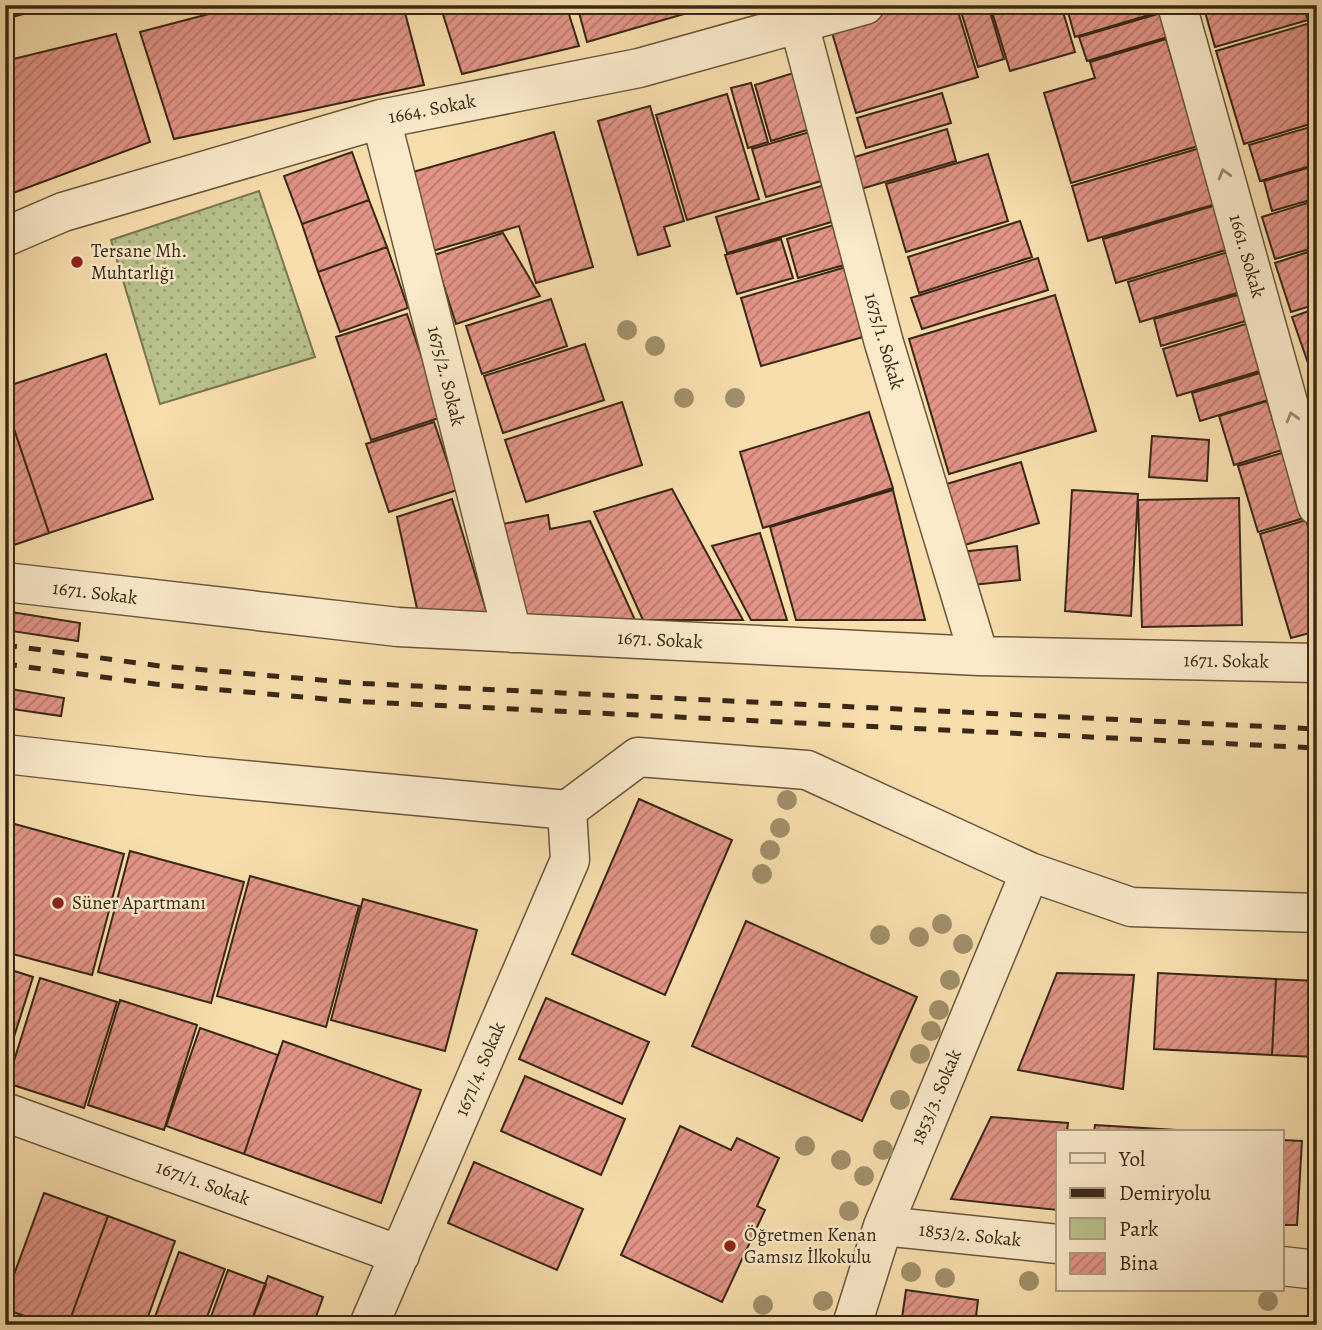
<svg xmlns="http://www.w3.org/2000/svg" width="1322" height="1330" font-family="Alegreya,serif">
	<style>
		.green { fill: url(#green-dots); stroke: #787552; stroke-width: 2 }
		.building { fill: url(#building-hatch); stroke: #382816; stroke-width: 2 }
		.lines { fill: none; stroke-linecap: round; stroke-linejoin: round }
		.minor-casing { stroke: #68563c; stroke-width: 41 }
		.minor { stroke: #faeaca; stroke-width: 38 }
		.rail { stroke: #382816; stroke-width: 5; stroke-dasharray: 12 12; stroke-linecap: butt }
		.tree { fill: #a08f6a }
		.oneway { stroke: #998970 }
		.poi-dot { fill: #8f2418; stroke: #faeaca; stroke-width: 2.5 }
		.labels { text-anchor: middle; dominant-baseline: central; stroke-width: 5; stroke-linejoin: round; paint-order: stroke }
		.street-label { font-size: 19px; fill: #382816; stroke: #faeaca }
		.poi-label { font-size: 19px; fill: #382816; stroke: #faeaca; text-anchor: start }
	</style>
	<defs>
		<pattern id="green-dots" width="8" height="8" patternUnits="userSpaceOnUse" patternTransform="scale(1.75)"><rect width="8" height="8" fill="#b9c28d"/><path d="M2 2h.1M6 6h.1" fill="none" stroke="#979e72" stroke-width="1.8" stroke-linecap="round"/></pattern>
		<pattern id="building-hatch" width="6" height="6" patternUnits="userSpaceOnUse" patternTransform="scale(1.75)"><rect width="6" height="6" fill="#e29486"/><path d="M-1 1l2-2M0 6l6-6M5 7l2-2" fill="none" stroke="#b8796d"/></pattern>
	</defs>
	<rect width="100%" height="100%" fill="#f8dead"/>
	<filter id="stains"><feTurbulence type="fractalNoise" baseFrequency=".00286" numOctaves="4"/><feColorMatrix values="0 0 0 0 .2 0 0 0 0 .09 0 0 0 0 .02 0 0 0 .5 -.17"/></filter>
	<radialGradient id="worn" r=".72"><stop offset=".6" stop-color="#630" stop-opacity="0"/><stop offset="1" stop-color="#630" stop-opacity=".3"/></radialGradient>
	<!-- green -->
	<path class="green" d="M259 191 315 357 160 404 111 240Z"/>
	<!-- building -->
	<path class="building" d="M5 5H57L5 19Z
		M243 5H403L424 85 174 139 140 32Z
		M440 5H566L579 46 462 74Z
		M577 5H715L587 42Z
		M900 5H956L978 77 856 113 830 26Z
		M959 5H988L1004 59 978 67Z
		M990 5H1061L1075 52 1010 71Z
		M1066 5H1157L1159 12 1075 37Z
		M1203 5H1303L1308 20 1215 47Z
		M1306 5H1317V16L1310 18Z
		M1161 13 1168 37 1087 61 1079 37Z
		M1317 21V122L1244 144 1216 51Z
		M116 34 150 142 5 196V61Z
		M1166 39 1198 146 1071 183 1044 93 1095 78 1090 62Z
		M803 70 820 126 771 141 755 85Z
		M751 83 768 142 748 148 731 88Z
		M942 93 951 123 866 148 857 118Z
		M727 94 759 199 687 220 656 115Z
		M650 106 684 221 664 227 670 246 638 255 598 121Z
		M1317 125V164L1260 181 1249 145Z
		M820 129 835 177 766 197 752 149Z
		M947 129 956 161 854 191 845 160Z
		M554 132 593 267 536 283 519 226 429 252 406 174Z
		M1200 148 1216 204 1088 241 1072 186Z
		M352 152 369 200 302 224 284 176Z
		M988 154 1008 221 906 252 886 184Z
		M1317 165V198L1272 211 1264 181Z
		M835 182 845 218 727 253 716 217Z
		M369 200 387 247 318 272 302 224Z
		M1317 200V247L1275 259 1262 217Z
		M1216 205 1229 249 1116 283 1103 239Z
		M1020 221 1032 257 919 293 908 257Z
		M844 222 855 262 798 278 787 239Z
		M503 233 540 296 456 324 434 255Z
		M781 239 793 278 737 294 725 255Z
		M387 247 408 308 340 332 318 272Z
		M1317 249V304L1291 312 1275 263Z
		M1228 252 1240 292 1140 322 1128 282Z
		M1038 258 1048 290 922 329 911 298Z
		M856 264 877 333 761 366 741 298Z
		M1241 294 1249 320 1161 346 1154 319Z
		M1055 295 1096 431 949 474 909 339Z
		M551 299 567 346 482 374 466 326Z
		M1317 308V360L1308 363 1292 317Z
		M407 314 442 417 371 440 336 337Z
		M1249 323 1263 370 1177 396 1163 349Z
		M585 344 604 400 503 433 484 376Z
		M106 354 153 499 49 533 5 402V387Z
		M1317 372V392L1311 375Z
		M1260 373 1268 400 1200 421 1192 393Z
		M1267 401 1282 450 1234 465 1219 416Z
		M5 402 49 533 5 548Z
		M622 402 642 465 526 502 505 440Z
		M869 412 893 488 763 528 740 452Z
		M434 422 457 490 389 512 366 444Z
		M1152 436 1209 440 1207 481 1149 477Z
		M1285 452 1304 518 1258 532 1238 466Z
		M1021 462 1039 523 958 547 940 486Z
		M672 489 743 620H643L594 512Z
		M893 490 925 620H796L770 527Z
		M1072 490 1138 494 1131 616 1065 611Z
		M1239 498 1242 625 1142 627 1138 500Z
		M452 499 490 623 418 613 397 517Z
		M548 515 550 529 590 521 635 620H527L503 524Z
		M1306 520 1317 557V631L1291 638 1260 534Z
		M760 533 787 620H751L712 546Z
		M1017 546 1020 580 963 586 960 552Z
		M5 611 80 623 78 641 5 630Z
		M5 611 80 623 78 641 5 630Z
		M5 688 64 698 61 716 5 708Z
		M639 799 732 840 665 995 572 954Z
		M11 823 124 854 92 975 5 952V844Z
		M130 851 244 882 211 1003 98 972Z
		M250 876 359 906 326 1027 217 996Z
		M363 899 477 930 445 1051 331 1020Z
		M746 921 917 997 862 1121 692 1046Z
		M5 968 33 977 5 1065Z
		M1057 973 1134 975 1123 1089 1018 1070Z
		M1158 973 1276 979 1272 1055 1154 1049Z
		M40 978 117 1002 84 1108 7 1083Z
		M1276 979 1317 981V1057L1272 1055Z
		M546 998 649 1042 622 1104 519 1059Z
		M120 1000 197 1025 164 1130 88 1105Z
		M200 1028 278 1055 244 1154 166 1126Z
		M283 1041 421 1090 381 1203 244 1154Z
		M525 1076 625 1119 601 1175 501 1131Z
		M991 1117 1068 1123 1067 1132H1058V1210L951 1199Z
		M1095 1125 1192 1131V1132H1094Z
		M680 1126 731 1150 737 1138 779 1158 757 1206 765 1210 722 1302 621 1255Z
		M1317 1138V1220H1312Z
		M1282 1140 1302 1141 1297 1225H1282Z
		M474 1162 583 1209 557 1270 448 1223Z
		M5 1178 14 1181 5 1203Z
		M44 1193 108 1216 68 1325H49L5 1309V1299Z
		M108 1216 175 1241 145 1325H68Z
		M179 1252 225 1269 204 1325H152Z
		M228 1270 266 1284 250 1325H208Z
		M268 1276 323 1297 313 1325H250Z
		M906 1290 978 1300 975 1325H901Z
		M1042 1318 1110 1325H1041Z"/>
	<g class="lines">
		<!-- minor casing -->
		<g class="minor-casing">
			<path id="minor" d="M1177 5 1317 506
				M799 24 884 343 979 656
				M381 119 512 633
				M5 237 63 212 381 119 639 68 865 5
				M5 582 398 627 979 656 1317 663
				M5 754 201 776 567 810
				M567 810 638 757 807 770 1030 872 1131 907 1317 913
				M5 1112 400 1255
				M883 1226 1058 1244
				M1282 1266 1317 1270
				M369 1325 570 860 567 810
				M852 1325 883 1226 1030 872"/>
		</g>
		<!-- minor -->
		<use href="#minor" class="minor"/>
		<!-- rail -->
		<path class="rail" d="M5 645 160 666 354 683 1317 729
			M5 664 155 684 348 701 1317 748"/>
	</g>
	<!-- trees -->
	<g class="tree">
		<circle cx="627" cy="330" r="10"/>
		<circle cx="655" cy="346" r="10"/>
		<circle cx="684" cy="398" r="10"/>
		<circle cx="735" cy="398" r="10"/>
		<circle cx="787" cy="800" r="10"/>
		<circle cx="780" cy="828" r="10"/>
		<circle cx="770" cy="850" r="10"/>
		<circle cx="762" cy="874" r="10"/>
		<circle cx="942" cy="924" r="10"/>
		<circle cx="880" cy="935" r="10"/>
		<circle cx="919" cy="937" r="10"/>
		<circle cx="963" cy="944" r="10"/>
		<circle cx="950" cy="980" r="10"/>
		<circle cx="939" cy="1010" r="10"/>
		<circle cx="931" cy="1031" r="10"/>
		<circle cx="920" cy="1054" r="10"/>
		<circle cx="900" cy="1100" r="10"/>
		<circle cx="805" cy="1146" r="10"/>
		<circle cx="883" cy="1150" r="10"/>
		<circle cx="841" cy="1160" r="10"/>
		<circle cx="864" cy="1176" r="10"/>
		<circle cx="849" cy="1211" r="10"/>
		<circle cx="911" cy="1272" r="10"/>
		<circle cx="945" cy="1278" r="10"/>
		<circle cx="1029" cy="1281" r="10"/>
		<circle cx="823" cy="1301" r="10"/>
		<circle cx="1268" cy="1301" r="10"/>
		<circle cx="763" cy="1305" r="10"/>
	</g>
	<!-- one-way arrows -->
	<defs><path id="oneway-chevron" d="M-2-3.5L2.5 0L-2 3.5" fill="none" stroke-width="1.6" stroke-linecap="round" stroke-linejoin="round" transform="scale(1.75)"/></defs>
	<g class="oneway">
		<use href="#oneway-chevron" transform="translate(1224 174) rotate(-106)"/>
		<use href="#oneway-chevron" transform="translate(1292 417) rotate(-106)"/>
	</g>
	<!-- markers -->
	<g class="poi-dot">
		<circle cx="77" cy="262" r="7"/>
		<circle cx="58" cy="903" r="7"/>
		<circle cx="730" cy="1246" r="7"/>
	</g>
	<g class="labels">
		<!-- street labels -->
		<g class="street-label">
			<text transform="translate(432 109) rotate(-11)">1664. Sokak</text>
			<text transform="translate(1247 256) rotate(74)">1661. Sokak</text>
			<text transform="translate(884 341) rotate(74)">1675/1. Sokak</text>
			<text transform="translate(446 376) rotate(76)">1675/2. Sokak</text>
			<text transform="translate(95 593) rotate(7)">1671. Sokak</text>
			<text transform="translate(660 640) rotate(3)">1671. Sokak</text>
			<text transform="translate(1226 661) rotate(1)">1671. Sokak</text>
			<text transform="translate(480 1069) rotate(-67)">1671/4. Sokak</text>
			<text transform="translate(936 1097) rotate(-67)">1853/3. Sokak</text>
			<text transform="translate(203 1183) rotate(20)">1671/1. Sokak</text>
			<text transform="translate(970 1235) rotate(6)">1853/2. Sokak</text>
		</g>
		<!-- poi labels -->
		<g class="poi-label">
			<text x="91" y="251">Tersane Mh.<tspan x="91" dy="22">Muhtarlığı</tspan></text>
			<text x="72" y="903">Süner Apartmanı</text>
			<text x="744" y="1235">Öğretmen Kenan<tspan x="744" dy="22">Gamsız İlkokulu</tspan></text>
		</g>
	</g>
	<!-- margin -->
	<rect width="1322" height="1330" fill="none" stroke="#f8dead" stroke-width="28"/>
	<rect x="7" y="7" width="1308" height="1316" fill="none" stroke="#382816" stroke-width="3.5"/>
	<rect x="14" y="14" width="1294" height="1302" fill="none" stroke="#382816" stroke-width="2"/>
	<!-- legend -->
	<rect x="1056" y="1130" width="228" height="161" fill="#faeaca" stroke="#ac9c82" stroke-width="2"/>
	<rect x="1070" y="1153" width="35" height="10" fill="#faeaca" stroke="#ac9c82" stroke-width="2"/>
	<text x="1119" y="1166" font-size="21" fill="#382816">Yol</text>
	<rect x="1070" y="1188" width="35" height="10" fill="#382816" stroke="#ac9c82" stroke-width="2"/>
	<text x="1119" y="1200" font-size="21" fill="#382816">Demiryolu</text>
	<rect x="1070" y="1218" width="35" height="21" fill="#b9c28d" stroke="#ac9c82" stroke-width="2"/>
	<text x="1119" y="1236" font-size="21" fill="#382816">Park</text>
	<rect x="1070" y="1253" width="35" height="21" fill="url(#building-hatch)" stroke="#ac9c82" stroke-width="2"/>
	<text x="1119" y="1270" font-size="21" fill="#382816">Bina</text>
	<rect width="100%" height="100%" filter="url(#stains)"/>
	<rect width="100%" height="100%" fill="url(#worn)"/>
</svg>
